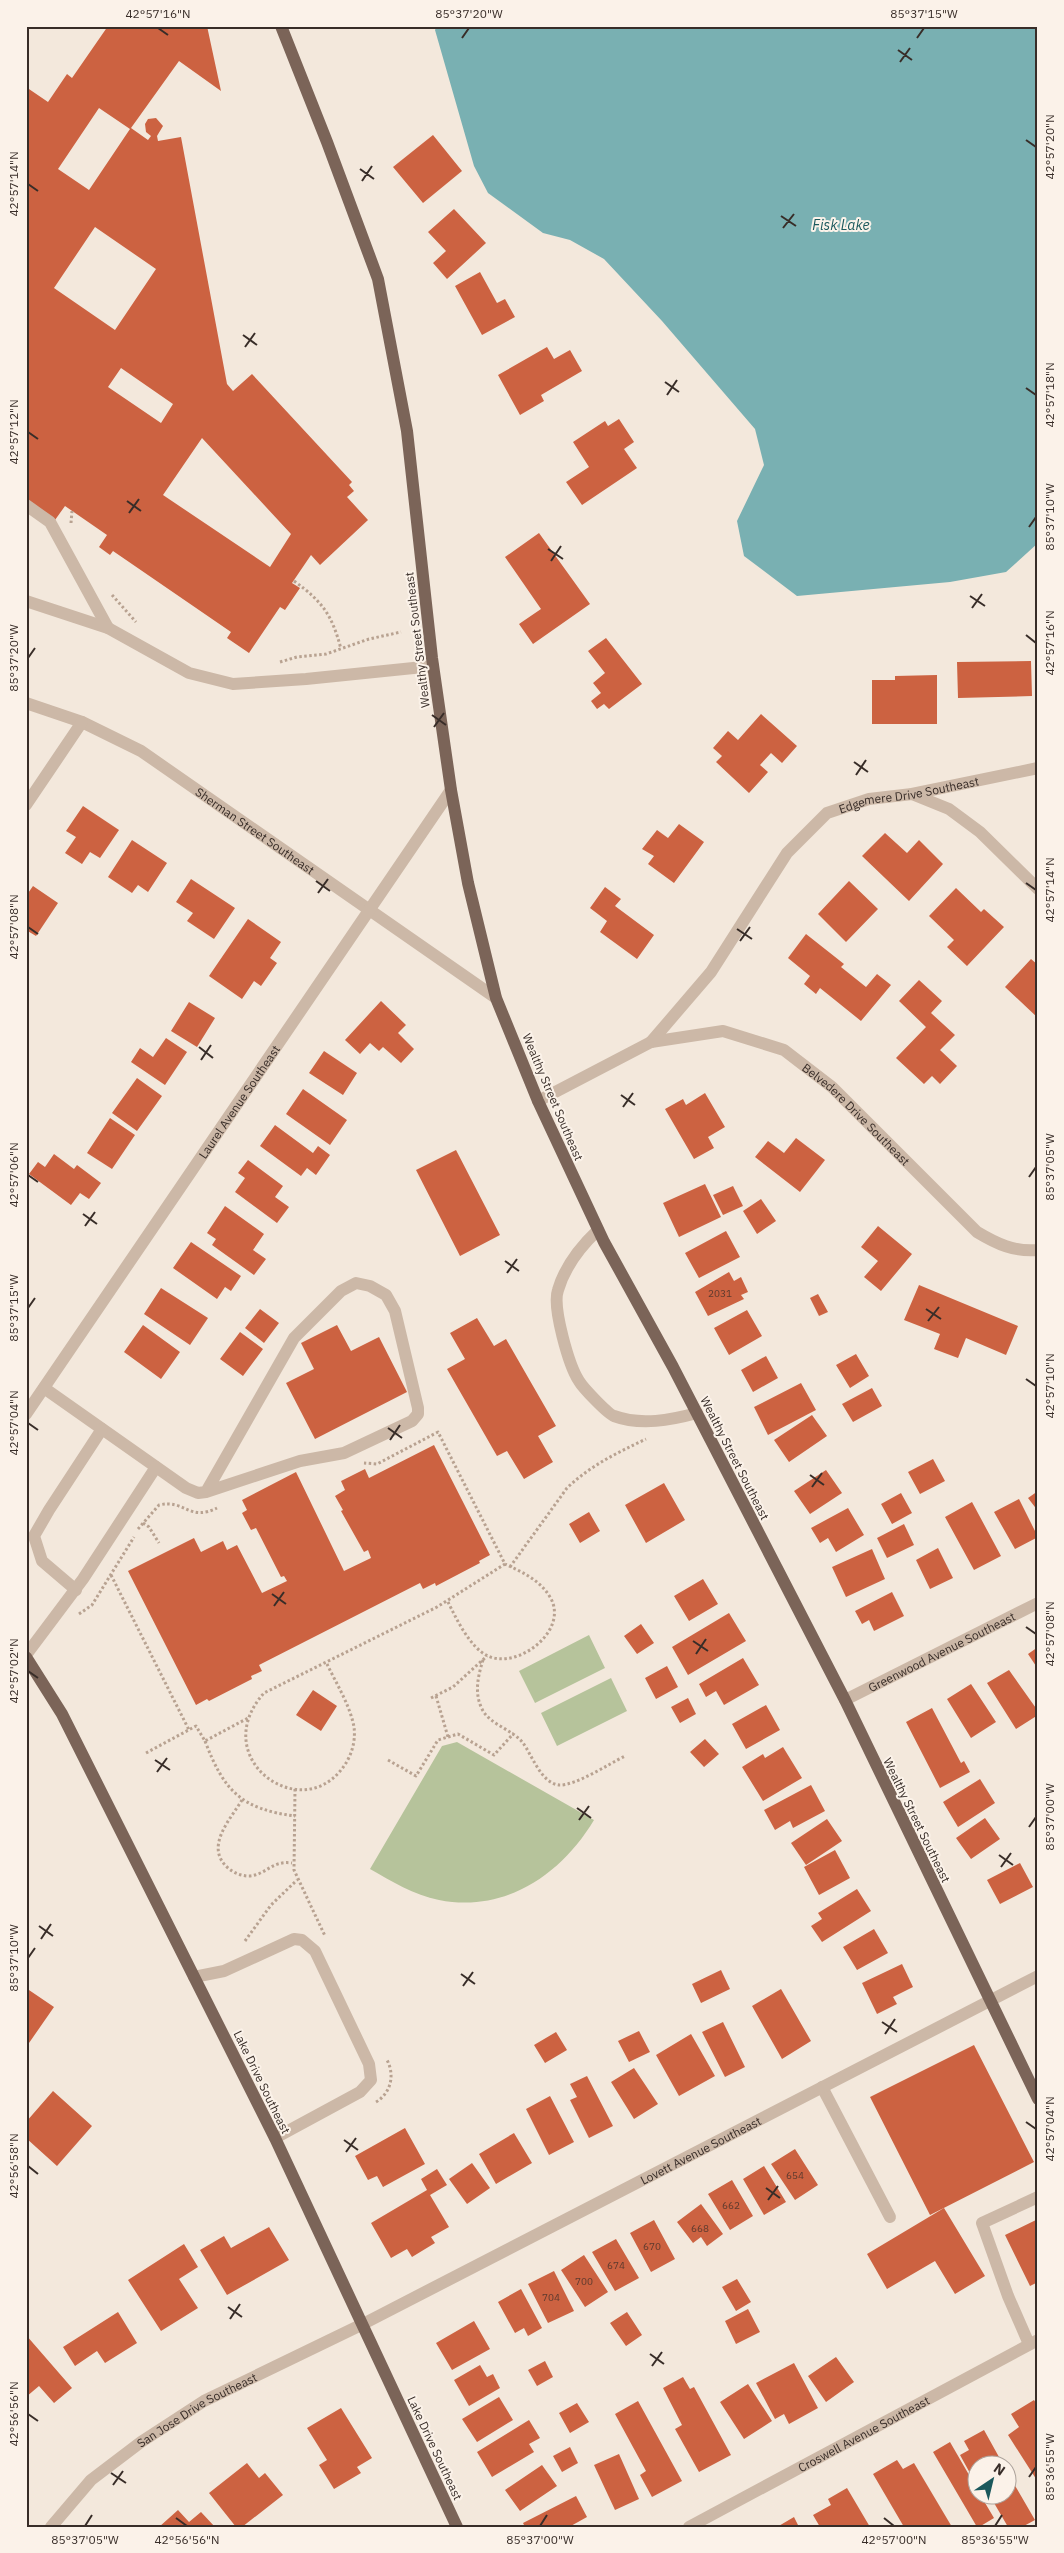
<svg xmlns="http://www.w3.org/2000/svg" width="1064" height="2553" font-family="'IBM Plex Sans',sans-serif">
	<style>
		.green { fill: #b6c39b }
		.water { fill: #79b0b2 }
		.building { fill: #cc6241; fill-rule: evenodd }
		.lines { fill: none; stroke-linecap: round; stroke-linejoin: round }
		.path { stroke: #b8a291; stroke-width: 3; stroke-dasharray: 2.5 2.5; stroke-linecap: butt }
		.minor { stroke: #ccb8a7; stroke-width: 12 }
		.major { stroke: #7b6458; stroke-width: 12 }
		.ticks { fill: none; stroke: #382d28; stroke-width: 2 }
		.labels { text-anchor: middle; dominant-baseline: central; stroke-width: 4; stroke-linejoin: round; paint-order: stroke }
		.number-label { font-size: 10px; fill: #5d3a2e }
		.street-label { font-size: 12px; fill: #382d28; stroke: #fbf2e9 }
		.water-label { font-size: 14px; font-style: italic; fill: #1b585c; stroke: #fbf2e9 }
		.neatline { fill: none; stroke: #382d28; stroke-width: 2 }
		.ticks-label { font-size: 12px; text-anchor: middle; fill: #382d28 }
	</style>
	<rect width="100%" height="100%" fill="#f3e8dc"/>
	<!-- green -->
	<path class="green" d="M589 1635 605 1668 535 1703 519 1671Z
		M611 1678 627 1711 557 1746 541 1713Z
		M457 1742 594 1820C561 1875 505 1913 439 1900 414 1895 391 1881 370 1869L442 1746Z"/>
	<!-- water -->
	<path class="water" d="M437 26H1038V543L1006 572 950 582 797 596 744 556 737 521 764 465 755 429 662 321 604 259 570 240 543 233 488 193 474 166 435 30Z"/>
	<!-- building -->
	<path class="building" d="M108 26H207L221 91 179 61 131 128 148 140 151 136 146 132 145 124 148 119 156 118 163 126 157 136 158 141 181 137 227 384 233 391 252 374 352 482 349 485 354 491 347 497 368 520 320 565 311 555 292 583 300 588 285 610 280 607 249 653 227 638 231 632 113 551 110 555 99 547 107 535 65 506 50 527 26 510V87L48 102 67 74 72 78ZM99 108 130 129 89 190 58 169ZM95 227 156 269 115 330 54 288ZM121 368 173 404 161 423 108 387ZM202 438 291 534 270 567 163 495Z
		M433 135 462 171 423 203 393 167Z
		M454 209 486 243 447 279 433 263 446 251 428 232Z
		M480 272 497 303 505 299 515 317 482 335 455 286Z
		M547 347 554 359 570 350 582 371 541 395 544 401 520 415 498 375Z
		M619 419 634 442 624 449 637 468 582 505 566 482 589 467 573 442 605 421 608 426Z
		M539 533 590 604 533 644 519 624 541 609 505 557Z
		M606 638 642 684 609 709 604 704 597 709 591 701 601 693 593 683 605 673 588 651Z
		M1031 661 1032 696 958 698 957 662Z
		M937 675V724H872V680H895V676Z
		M761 714 797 746 782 763 771 753 760 765 768 772 749 793 716 762 722 756 713 748 728 731 738 740Z
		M83 806 119 830 100 858 90 852 82 864 65 853 76 837 66 831Z
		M679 824 704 842 674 883 648 864 654 856 642 849 657 830 668 838Z
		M885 833 907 853 919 840 943 864 909 901 862 856Z
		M132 840 167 863 148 892 138 885 132 893 108 877Z
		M191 879 235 908 214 939 187 921 193 913 176 902Z
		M849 881 878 909 846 942 818 914Z
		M33 886 58 903 36 936 26 930V896Z
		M605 887 621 899 615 906 654 935 637 959 600 932 607 921 590 908Z
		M956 888 981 912 984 909 1004 927 967 966 947 947 954 940 929 916Z
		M248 919 281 942 270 958 277 963 261 986 254 981 242 999 209 976Z
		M806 934 844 964 841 967 866 987 877 974 891 985 861 1021 820 988 816 994 804 984 810 976 788 958Z
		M1031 959 1038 965V1018L1005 987Z
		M919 980 942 1001 931 1013 955 1035 940 1050 957 1066 940 1084 932 1076 924 1084 896 1058 926 1027 899 1001Z
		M381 1001 406 1025 398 1033 414 1049 401 1063 383 1047 379 1051 370 1043 360 1054 345 1040Z
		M189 1002 215 1018 197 1047 171 1031Z
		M166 1038 187 1052 165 1085 131 1062 140 1048 153 1057Z
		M324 1051 357 1073 343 1095 309 1073Z
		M137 1078 162 1096 137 1131 112 1113Z
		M303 1089 347 1120 330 1145 286 1114Z
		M705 1093 725 1127 708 1137 714 1148 694 1159 665 1109 683 1099 686 1105Z
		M110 1118 135 1135 112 1169 87 1153Z
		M275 1125 313 1153 318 1146 330 1155 316 1175 307 1168 301 1176 260 1146Z
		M796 1138 825 1160 800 1192 755 1157 768 1141 784 1153Z
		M456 1150 500 1235 460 1256 416 1170Z
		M54 1154 74 1169 77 1165 101 1183 89 1199 80 1193 71 1205 29 1174 38 1162 45 1167Z
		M248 1160 283 1186 275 1197 289 1207 277 1223 235 1192 245 1178 238 1173Z
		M705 1184 721 1217 679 1237 663 1203Z
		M733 1186 743 1206 723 1215 713 1195Z
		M761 1199 776 1221 757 1234 743 1211Z
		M225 1206 264 1234 253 1250 266 1259 254 1275 212 1245 216 1239 207 1233Z
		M878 1226 912 1254 881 1291 864 1277 878 1261 861 1247Z
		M726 1231 740 1257 699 1278 685 1253Z
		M191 1242 241 1276 231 1291 225 1287 217 1299 173 1268Z
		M729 1272 734 1281 741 1277 748 1292 741 1295 744 1299 708 1316 695 1292Z
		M919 1285 1018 1326 1006 1355 966 1338 958 1358 934 1349 940 1334 904 1320Z
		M161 1288 208 1318 190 1345 144 1314Z
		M818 1294 828 1312 819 1316 810 1298Z
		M260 1309 279 1323 264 1343 245 1328Z
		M747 1310 762 1336 729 1355 714 1328Z
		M477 1318 494 1346 506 1339 556 1426 538 1436 553 1462 524 1479 507 1451 497 1456 447 1369 465 1359 450 1333Z
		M143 1325 180 1352 161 1379 124 1352Z
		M337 1325 351 1351 379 1337 407 1392 315 1439 286 1383 314 1369 301 1343Z
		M240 1332 263 1349 243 1376 220 1359Z
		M856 1354 869 1376 850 1388 836 1365Z
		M766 1356 778 1378 753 1392 741 1370Z
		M801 1383 816 1410 768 1435 754 1407Z
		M872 1388 882 1406 853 1422 842 1404Z
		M812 1415 827 1436 789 1462 774 1440Z
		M434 1445 490 1555 479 1561 480 1563 436 1586 435 1583 423 1589 420 1583 259 1665 262 1671 251 1676 252 1679 209 1701 207 1699 196 1705 128 1571 194 1538 201 1552 223 1541 227 1550 237 1545 262 1593 287 1581 284 1576 281 1577 256 1528 251 1530 242 1513 247 1510 242 1500 296 1472 344 1571 371 1558 368 1550 364 1552 341 1511 343 1510 335 1496 345 1490 341 1481 365 1469 369 1478Z
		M933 1459 945 1481 920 1494 908 1472Z
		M826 1470 842 1493 810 1514 794 1491Z
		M664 1483 685 1520 646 1543 625 1505Z
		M1038 1491V1511L1028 1498Z
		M901 1493 912 1513 892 1524 881 1504Z
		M1019 1499 1038 1537 1015 1549 994 1512Z
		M972 1502 1001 1556 974 1570 945 1517Z
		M848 1508 864 1535 836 1552 828 1538 820 1543 811 1528Z
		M589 1512 600 1531 580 1543 569 1524Z
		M904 1524 914 1545 887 1558 877 1538Z
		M938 1548 953 1578 930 1589 916 1560Z
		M872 1549 885 1579 846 1597 832 1567Z
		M703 1579 718 1604 689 1621 674 1596Z
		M892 1592 904 1616 874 1631 869 1620 862 1624 855 1611Z
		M729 1613 746 1641 688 1675 672 1647Z
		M641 1624 654 1643 637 1654 624 1636Z
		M1038 1647V1669L1028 1654Z
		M743 1658 759 1685 724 1705 716 1691 706 1697 699 1684Z
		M667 1666 678 1687 656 1699 645 1678Z
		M1009 1670 1038 1711V1715L1016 1729 987 1683Z
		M971 1684 996 1722 971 1738 947 1699Z
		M313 1690 337 1706 321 1731 296 1715Z
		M688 1698 696 1714 680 1723 671 1707Z
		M766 1705 780 1730 746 1749 732 1724Z
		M932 1708 961 1763 964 1761 970 1772 940 1788 906 1722Z
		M705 1739 719 1754 704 1767 690 1752Z
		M783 1747 802 1778 763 1801 742 1767 763 1754 765 1758Z
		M980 1779 995 1803 958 1827 943 1802Z
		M811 1785 825 1811 793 1828 790 1821 775 1830 764 1810Z
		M985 1818 1000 1839 971 1859 956 1838Z
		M827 1819 842 1841 806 1865 791 1843Z
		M835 1850 850 1878 819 1895 804 1867Z
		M1020 1863 1033 1887 1000 1904 987 1880Z
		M857 1889 871 1911 822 1942 811 1926 822 1919 818 1913Z
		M874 1929 888 1953 857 1970 843 1947Z
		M902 1964 913 1987 893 1997 897 2004 877 2014 862 1983Z
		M721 1970 730 1989 701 2003 692 1984Z
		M26 1988 54 2007 29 2043 26 2041Z
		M781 1989 811 2041 782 2059 752 2006Z
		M723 2022 745 2067 725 2077 702 2032Z
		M639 2031 650 2052 629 2062 618 2041Z
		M556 2032 567 2050 545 2063 534 2045Z
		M691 2034 715 2076 679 2096 656 2055Z
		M974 2045 1034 2162 930 2215 870 2097Z
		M634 2068 658 2104 634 2119 611 2082Z
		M587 2076 613 2126 589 2138 570 2100 577 2097 570 2084Z
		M53 2091 92 2126 57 2166 26 2138V2122Z
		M550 2096 574 2142 549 2155 526 2109Z
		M405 2128 425 2164 383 2187 377 2176 368 2180 355 2156Z
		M514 2133 532 2163 496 2184 479 2154Z
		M795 2149 818 2185 795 2200 771 2164Z
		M472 2163 490 2188 467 2204 449 2179Z
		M764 2166 786 2202 764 2215 743 2179Z
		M437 2169 447 2185 430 2195 449 2227 431 2237 435 2243 412 2257 407 2249 391 2258 371 2223 427 2190 421 2179Z
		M732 2180 753 2216 730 2230 708 2194Z
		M701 2204 723 2234 707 2246 701 2237 693 2243 677 2222Z
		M944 2208 985 2276 955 2294 935 2261 887 2289 867 2254Z
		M1038 2219V2282L1030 2286 1005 2235Z
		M654 2220 675 2259 651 2272 630 2233Z
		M269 2227 289 2260 227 2295 200 2250 224 2236 231 2248Z
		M616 2239 639 2278 615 2291 592 2252Z
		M184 2244 198 2267 179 2279 198 2308 161 2331 128 2280Z
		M584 2255 608 2292 585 2307 561 2270Z
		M554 2271 574 2311 548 2323 528 2284Z
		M737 2279 751 2302 736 2311 722 2287Z
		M521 2289 542 2328 528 2336 524 2328 515 2333 498 2302Z
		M748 2309 760 2332 736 2344 725 2321Z
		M118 2312 137 2343 105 2363 97 2351 75 2366 63 2347Z
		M627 2312 642 2335 626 2346 610 2323Z
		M474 2321 490 2349 452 2370 436 2343Z
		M26 2335 72 2388 54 2403 39 2386 26 2397V2368L29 2366 26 2363Z
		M836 2357 854 2382 826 2402 808 2376Z
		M545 2361 553 2377 537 2386 528 2370Z
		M794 2363 818 2408 789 2424 784 2414 775 2419 756 2383Z
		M480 2365 487 2377 493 2374 500 2388 469 2406 454 2380Z
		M683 2377 690 2389 694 2387 731 2455 699 2472 675 2429 682 2425 663 2388Z
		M748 2384 772 2421 744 2439 720 2402Z
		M499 2397 513 2420 477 2442 462 2419Z
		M1034 2400 1038 2406V2482L1008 2435 1019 2427 1011 2414Z
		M638 2401 682 2481 652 2497 640 2475 646 2471 615 2414Z
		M577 2403 589 2422 570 2433 559 2413Z
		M341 2408 372 2458 357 2467 361 2473 334 2489 319 2465 327 2460 307 2428Z
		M529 2420 540 2438 529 2444 534 2452 492 2477 477 2452Z
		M984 2430 1004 2466H976V2484L960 2455 969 2450 964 2441Z
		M950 2442 976 2487V2496H981L994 2518 979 2527H977L933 2452Z
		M570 2447 578 2463 562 2472 553 2456Z
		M619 2454 639 2499 615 2510 594 2465Z
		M897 2460 903 2469 914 2463 952 2527H904L873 2474Z
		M247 2463 259 2478 265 2473 283 2495 242 2527H236L209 2493Z
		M542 2465 557 2486 520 2511 505 2490Z
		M1006 2470 1035 2520 1022 2527H1008L990 2496H1006Z
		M847 2488 870 2527H820L813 2515 831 2505 828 2499Z
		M576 2496 587 2517 569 2527H525L523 2523Z
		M178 2510 189 2522 201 2512 215 2527H159Z
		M794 2517 799 2527H777Z"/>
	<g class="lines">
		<!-- path -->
		<path class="path" d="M71 523 72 511
			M294 581C323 602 332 615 341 649
			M112 595 136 622
			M280 662 297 657 326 654 369 639 401 632
			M143 1523 149 1527 159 1543
			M138 1529 159 1505C185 1499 189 1522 217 1508
			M510 1567 567 1488C591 1465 617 1453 646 1439
			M111 1575 189 1730
			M448 1602C456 1618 470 1648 488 1656 518 1670 570 1630 550 1597 540 1580 522 1572 505 1564
			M79 1614 92 1605 134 1537
			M483 1660C478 1676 474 1693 482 1709 490 1725 512 1729 523 1743 532 1755 541 1783 559 1785 575 1786 609 1764 625 1756
			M327 1664C336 1683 350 1705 354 1727 356 1742 351 1758 341 1770 298 1824 207 1757 264 1693L437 1607 505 1564 438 1432 377 1464 364 1463
			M436 1696 448 1737
			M431 1698 453 1687 487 1656
			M205 1741C224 1791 241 1809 295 1816
			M146 1753 196 1726 205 1741 248 1718
			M388 1760 416 1776 438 1740 458 1734 494 1755 514 1733
			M295 1789 294 1870 325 1936
			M242 1800C230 1820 204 1847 228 1868 234 1873 241 1876 249 1876 266 1875 272 1860 292 1863
			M245 1941 271 1905 297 1880
			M376 2102C391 2093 395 2075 387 2060"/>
		<!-- minor -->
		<g class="minor">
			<path d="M26 505 50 522 108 628"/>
			<path d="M26 601 108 628 189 673 233 684 306 679 433 666"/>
			<path id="s1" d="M26 703 82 722 141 751 496 998"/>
			<path d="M912 794 949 809 980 832 1038 889"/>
			<path d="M26 805 82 722"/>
			<path id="s2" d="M651 1042 711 972 787 853 827 813 869 799 912 794 1038 768"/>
			<path id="s3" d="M538 1101 651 1042 723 1031 784 1050 832 1087 977 1232C997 1244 1014 1252 1038 1250"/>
			<path d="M598 1230C580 1247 565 1266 558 1290 552 1307 569 1366 579 1381 583 1388 608 1414 614 1416 641 1426 671 1420 697 1413"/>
			<path d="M44 1388 186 1488 198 1493 206 1492 300 1461 344 1453 412 1421 418 1414V1408L395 1311 386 1295 370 1286 356 1283 341 1291 294 1338 206 1492"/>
			<path id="s4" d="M26 1414 451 790"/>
			<path d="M76 1590 42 1561 34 1536 49 1510 102 1429"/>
			<path d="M26 1655 83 1579 156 1467"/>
			<path id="s5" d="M845 1700 1038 1603"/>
			<path d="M194 1977 224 1971 294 1939 302 1940 315 1951 369 2064 371 2080 360 2092 275 2138"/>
			<path d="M822 2087 890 2217"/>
			<path d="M1029 2344 1008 2296 982 2223 1038 2197"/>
			<path id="s6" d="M51 2527 91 2480 141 2442 204 2401 363 2324 1038 1976"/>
			<path id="s7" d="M689 2527 1038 2340"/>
		</g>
		<!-- major -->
		<path class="major" d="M281 26 327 142 378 279 407 431 432 658 451 790 468 883 496 998 538 1101 604 1242 673 1367 845 1700 1038 2099
			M26 1657 62 1714 275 2138 457 2527"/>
	</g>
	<!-- ticks -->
	<path class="ticks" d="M158 28 168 35M462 38 469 28M917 38 924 28M898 50 912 60M900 62 910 48M1026 140 1036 147M360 169 374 179M362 181 372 166M28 184 38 191M781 216 796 226M783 228 794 214M243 335 257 345M245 347 255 333M665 382 679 392M1026 388 1036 395M667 395 677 380M28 432 38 439M127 501 141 511M129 513 139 499M1029 527 1036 517M548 549 563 559M551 561 561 546M970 596 985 606M972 608 982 594M1026 635 1036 643M28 658 35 648M432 715 446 725M434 727 444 713M854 762 868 772M856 775 866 760M316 881 330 891M1026 883 1036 890M318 893 328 879M28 927 38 934M737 929 752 939M740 941 750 927M199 1047 213 1058M201 1060 211 1045M621 1095 635 1105M623 1107 633 1093M28 1175 38 1182M1029 1177 1036 1167M83 1214 97 1224M85 1226 95 1212M505 1261 519 1271M507 1273 517 1259M28 1308 35 1298M926 1309 941 1319M928 1321 939 1307M1026 1379 1036 1386M28 1423 38 1430M388 1428 402 1438M390 1440 400 1425M810 1475 824 1485M812 1487 822 1473M272 1594 286 1604M274 1606 284 1592M1026 1627 1036 1634M693 1641 708 1651M696 1654 706 1639M28 1671 38 1678M155 1760 170 1770M157 1772 167 1758M577 1808 591 1818M579 1820 589 1806M1029 1827 1036 1817M999 1855 1013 1865M1001 1867 1011 1853M39 1926 53 1936M41 1939 51 1924M28 1958 35 1948M461 1974 475 1984M463 1986 473 1972M882 2022 897 2032M885 2034 895 2019M1026 2122 1036 2129M344 2140 358 2150M346 2152 356 2138M28 2166 38 2174M766 2188 780 2198M768 2200 778 2186M228 2307 242 2317M230 2319 240 2304M650 2354 664 2364M652 2366 662 2352M28 2414 38 2421M111 2473 126 2483M1029 2477 1036 2467M113 2485 123 2471M176 2518 187 2526M884 2518 894 2526M85 2526 92 2515M540 2526 547 2515M995 2526 1002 2515"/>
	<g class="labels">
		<!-- number labels -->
		<g class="number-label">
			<text x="720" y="1293">2031</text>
			<text x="795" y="2175">654</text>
			<text x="731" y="2205">662</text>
			<text x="700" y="2228">668</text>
			<text x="652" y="2246">670</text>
			<text x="616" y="2265">674</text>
			<text x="584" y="2281">700</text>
			<text x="551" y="2297">704</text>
		</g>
		<!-- street labels -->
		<g class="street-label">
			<text transform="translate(417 640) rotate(-97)">Wealthy Street Southeast</text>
			<text stroke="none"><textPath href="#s2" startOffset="374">Edgemere Drive Southeast</textPath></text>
			<text stroke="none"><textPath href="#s1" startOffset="264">Sherman Street Southeast</textPath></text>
			<text transform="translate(553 1097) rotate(67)">Wealthy Street Southeast</text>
			<text stroke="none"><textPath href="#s4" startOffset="378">Laurel Avenue Southeast</textPath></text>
			<text stroke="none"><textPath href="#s3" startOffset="361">Belvedere Drive Southeast</textPath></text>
			<text transform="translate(735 1458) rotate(63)">Wealthy Street Southeast</text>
			<text stroke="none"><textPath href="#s5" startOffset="108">Greenwood Avenue Southeast</textPath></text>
			<text transform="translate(917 1820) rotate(64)">Wealthy Street Southeast</text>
			<text transform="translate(262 2082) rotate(64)">Lake Drive Southeast</text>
			<text stroke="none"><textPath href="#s6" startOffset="756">Lovett Avenue Southeast</textPath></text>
			<text stroke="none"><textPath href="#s6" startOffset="189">San Jose Drive Southeast</textPath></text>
			<text stroke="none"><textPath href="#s7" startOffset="198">Croswell Avenue Southeast</textPath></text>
			<text transform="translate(435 2448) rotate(65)">Lake Drive Southeast</text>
		</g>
		<!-- water labels -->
		<g class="water-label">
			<text x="841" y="225">Fisk Lake</text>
		</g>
	</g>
	<!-- border -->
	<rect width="1064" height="2553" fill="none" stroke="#fbf2e9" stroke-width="55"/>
	<!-- north arrow -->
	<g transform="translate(992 2480) rotate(35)"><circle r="24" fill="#fbf2e9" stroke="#ada39c"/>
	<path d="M0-4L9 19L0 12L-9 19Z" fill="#1b585c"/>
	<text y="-8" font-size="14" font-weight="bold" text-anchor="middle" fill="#382d28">N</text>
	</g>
	<rect x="28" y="28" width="1008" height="2498" class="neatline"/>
	<g class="ticks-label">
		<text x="158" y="18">42°57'16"N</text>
		<text x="469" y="18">85°37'20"W</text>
		<text x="924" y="18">85°37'15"W</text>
		<text transform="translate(1050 147) rotate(-90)" y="4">42°57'20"N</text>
		<text transform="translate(14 184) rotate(-90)" y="4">42°57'14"N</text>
		<text transform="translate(1050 395) rotate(-90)" y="4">42°57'18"N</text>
		<text transform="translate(14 432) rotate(-90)" y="4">42°57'12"N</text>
		<text transform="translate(1050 517) rotate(-90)" y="4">85°37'10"W</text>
		<text transform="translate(1050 643) rotate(-90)" y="4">42°57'16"N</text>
		<text transform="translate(14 658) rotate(-90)" y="4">85°37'20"W</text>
		<text transform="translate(1050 890) rotate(-90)" y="4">42°57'14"N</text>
		<text transform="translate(14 927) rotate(-90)" y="4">42°57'08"N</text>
		<text transform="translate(1050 1167) rotate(-90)" y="4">85°37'05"W</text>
		<text transform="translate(14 1175) rotate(-90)" y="4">42°57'06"N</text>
		<text transform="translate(14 1308) rotate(-90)" y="4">85°37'15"W</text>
		<text transform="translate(1050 1386) rotate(-90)" y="4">42°57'10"N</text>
		<text transform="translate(14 1423) rotate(-90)" y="4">42°57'04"N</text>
		<text transform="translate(1050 1634) rotate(-90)" y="4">42°57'08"N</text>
		<text transform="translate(14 1671) rotate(-90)" y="4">42°57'02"N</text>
		<text transform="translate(1050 1817) rotate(-90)" y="4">85°37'00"W</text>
		<text transform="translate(14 1958) rotate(-90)" y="4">85°37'10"W</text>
		<text transform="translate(1050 2129) rotate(-90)" y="4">42°57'04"N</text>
		<text transform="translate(14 2166) rotate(-90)" y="4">42°56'58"N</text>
		<text transform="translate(14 2414) rotate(-90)" y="4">42°56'56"N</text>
		<text transform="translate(1050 2467) rotate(-90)" y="4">85°36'55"W</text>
		<text x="85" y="2544">85°37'05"W</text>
		<text x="187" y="2544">42°56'56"N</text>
		<text x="540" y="2544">85°37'00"W</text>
		<text x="894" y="2544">42°57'00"N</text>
		<text x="995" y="2544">85°36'55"W</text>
	</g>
</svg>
